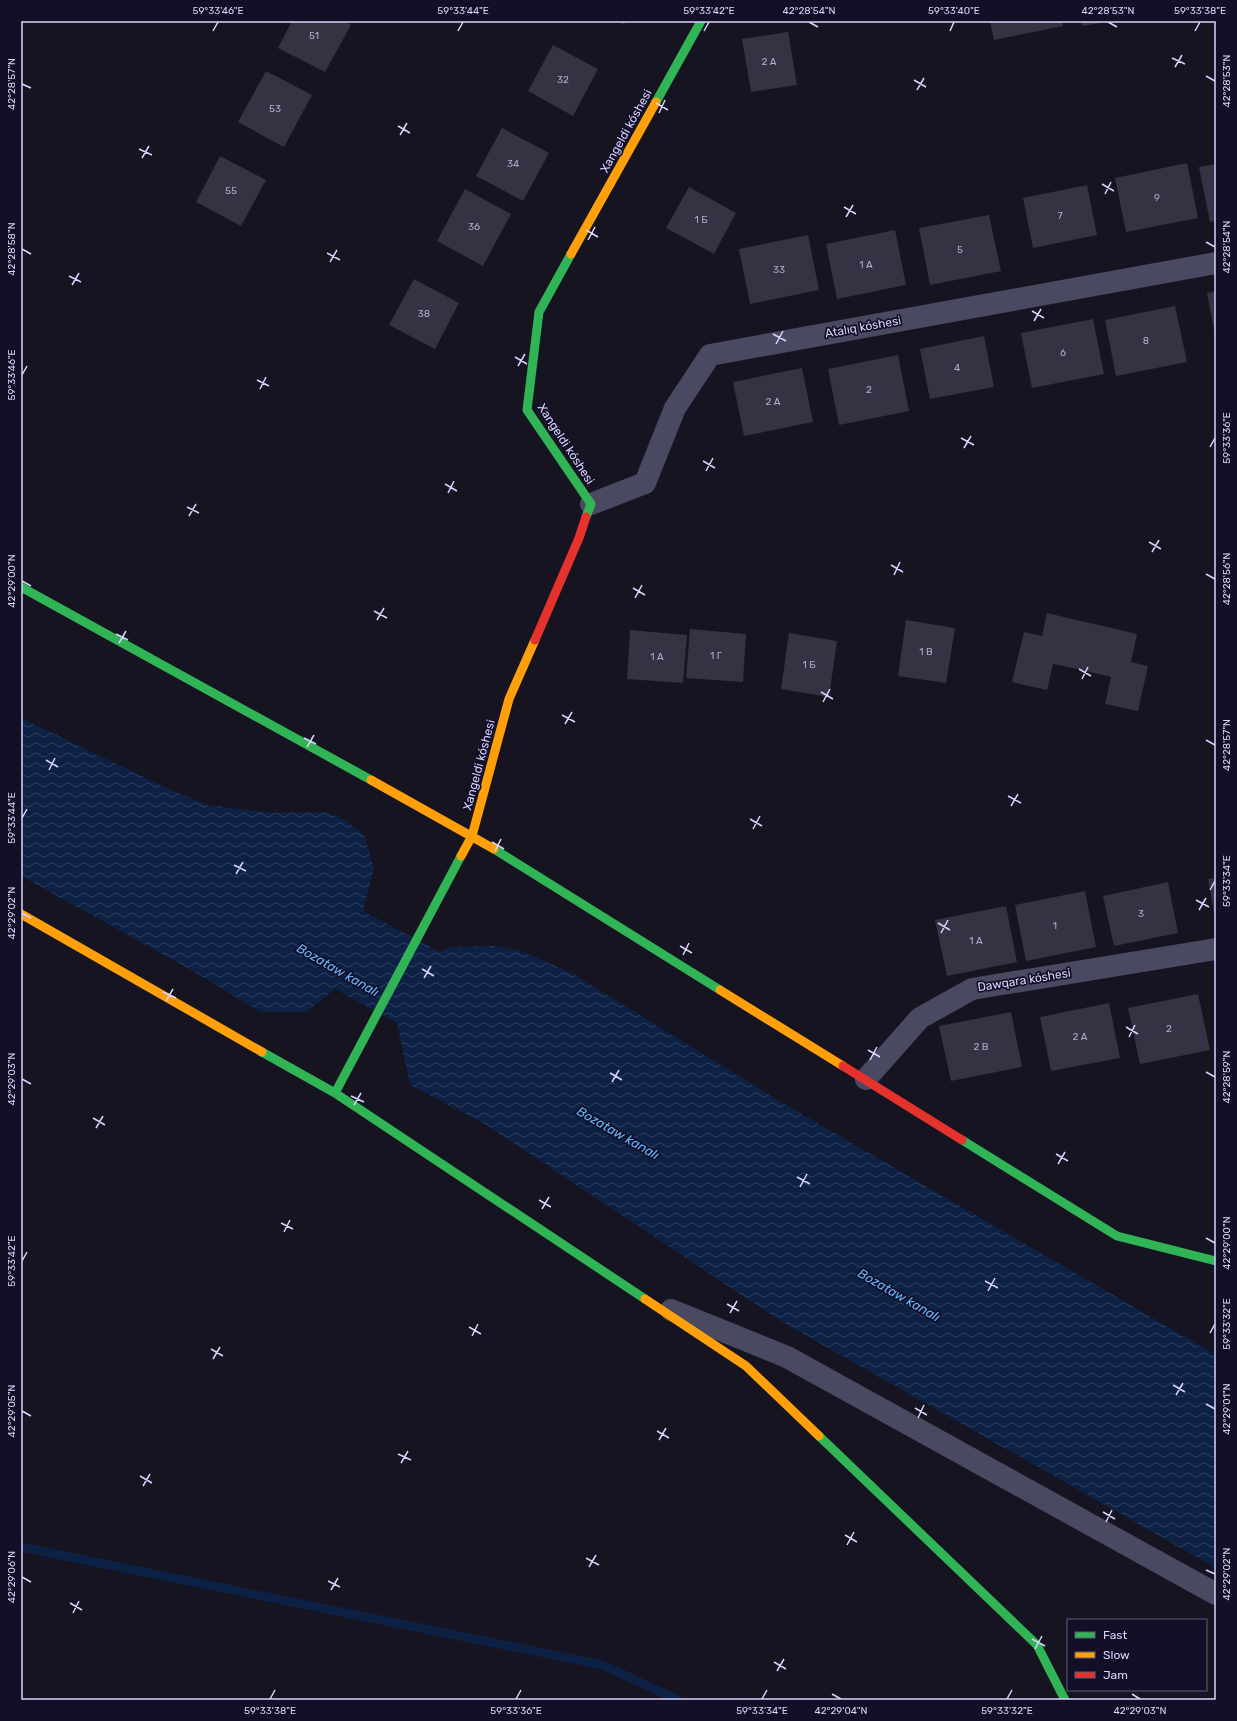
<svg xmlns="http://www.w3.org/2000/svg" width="1237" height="1721" font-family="Rubik,sans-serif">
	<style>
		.water { fill: url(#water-waves) }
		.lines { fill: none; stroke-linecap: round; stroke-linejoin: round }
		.stream { stroke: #0d2144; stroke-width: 9 }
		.building { fill: #343243 }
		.street { stroke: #4a4962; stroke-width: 22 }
		.fast { stroke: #30b455; stroke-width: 9 }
		.slow { stroke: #ff9f0a; stroke-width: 9 }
		.jam { stroke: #e5322d; stroke-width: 9 }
		.ticks { fill: none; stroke: #d9d4ff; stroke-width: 1.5 }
		.labels { text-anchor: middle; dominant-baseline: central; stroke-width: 3.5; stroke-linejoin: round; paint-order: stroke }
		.number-label { font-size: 10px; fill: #b0acd0 }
		.street-label { font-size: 12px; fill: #d9d4ff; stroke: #130f26 }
		.water-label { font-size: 13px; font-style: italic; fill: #62b6ff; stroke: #130f26 }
		.neatline { fill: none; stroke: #d9d4ff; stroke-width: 1.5 }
		.ticks-label { font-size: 10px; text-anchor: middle; fill: #d9d4ff }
	</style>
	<defs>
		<pattern id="water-waves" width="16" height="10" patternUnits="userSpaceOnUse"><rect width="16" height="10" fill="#0d2144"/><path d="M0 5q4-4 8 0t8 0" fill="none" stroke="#304060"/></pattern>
	</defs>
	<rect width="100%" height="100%" fill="#161421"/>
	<!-- water -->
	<path class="water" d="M21 718 173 791 208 805 272 813 325 812 345 820 364 835 374 868 363 911 440 952 451 947 496 946 524 952 575 975 776 1099 1216 1355V1568L784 1323 486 1125 410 1085 397 1023 335 989 306 1012H260L200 975 21 876Z"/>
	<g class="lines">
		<!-- stream -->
		<path class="stream" d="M21 1547 603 1665 678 1700"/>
	</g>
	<!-- building -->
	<path class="building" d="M292 21H344L351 25 325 72 278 48Z
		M617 21H626L624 25Z
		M990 21H1062L1063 26 994 40Z
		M1081 21H1106V22L1082 26Z
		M788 32 797 85 751 92 742 39Z
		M553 45 598 69 573 116 528 91Z
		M266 71 312 95 284 147 238 122Z
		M502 128 549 153 523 201 476 176Z
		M220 156 266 180 241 226 196 202Z
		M1187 163 1198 218 1126 232 1115 178Z
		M1216 164V221L1210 222 1199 167Z
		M1087 185 1097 235 1033 248 1023 198Z
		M689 187 736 213 714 254 666 228Z
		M465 189 511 214 483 266 437 241Z
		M989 215 1001 271 930 285 919 228Z
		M895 230 906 285 837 299 826 244Z
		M808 235 819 290 750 304 739 249Z
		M414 279 459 303 435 349 389 325Z
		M1216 291V335H1215L1207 293Z
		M1175 306 1187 362 1116 376 1105 320Z
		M1093 319 1104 374 1032 388 1021 333Z
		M984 336 994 387 930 399 920 349Z
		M898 355 909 411 839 425 828 369Z
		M802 368 813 422 744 436 733 382Z
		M1047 613 1137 634 1131 662 1148 666 1138 711 1105 704 1111 677 1082 670 1053 664 1047 690 1012 682 1024 632 1042 636Z
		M906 620 955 628 946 683 898 676Z
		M690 629 746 634 743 682 686 678Z
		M630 630 687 635 683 683 627 679Z
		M789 633 837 641 829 697 781 689Z
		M1216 878V918H1215L1208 879Z
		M1168 882 1178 933 1114 946 1103 896Z
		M1085 891 1096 947 1026 961 1015 905Z
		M1006 906 1017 962 947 976 935 920Z
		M1198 994 1210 1050 1140 1064 1128 1008Z
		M1109 1003 1120 1058 1051 1071 1040 1017Z
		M1011 1012 1022 1067 951 1081 939 1026Z"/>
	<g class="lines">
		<!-- street -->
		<path class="street" d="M591 504 645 483 675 408 710 355 1216 263
			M866 1079 920 1018 972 989 1216 949
			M671 1310 787 1357 1216 1594"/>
		<!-- fast -->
		<path class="fast" d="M656 102 701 21
			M571 254 539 312 527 410 591 504 586 517
			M21 587 371 780
			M494 849 720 990
			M262 1052 335 1093 645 1299
			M335 1093 461 856
			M962 1140 1117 1236 1216 1261
			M819 1436 1037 1645 1065 1700"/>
		<!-- slow -->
		<path class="slow" d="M571 254 656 102
			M371 780 494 849
			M461 856 472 836 509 699 535 640
			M21 914 262 1052
			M720 990 843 1066
			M645 1299 746 1366 819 1436"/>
		<!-- jam -->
		<path class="jam" d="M535 640 579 538 586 517
			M843 1066 962 1140"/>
	</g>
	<!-- ticks -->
	<path class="ticks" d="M809 22 818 27M1108 22 1117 27M213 31 218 22M458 31 463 22M704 31 709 22M950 31 954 22M1195 31 1200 22M1172 58 1185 64M1175 67 1182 55M1206 76 1215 81M914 80 926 87M22 84 31 88M917 90 924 78M656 103 668 110M659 113 665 100M398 126 410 133M400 135 407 123M139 149 152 155M142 158 149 146M1102 184 1114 191M1105 194 1111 182M844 207 856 214M846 217 853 205M586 230 598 237M588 240 595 227M1206 242 1215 247M22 249 31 254M327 253 340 260M330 262 337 250M69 276 81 282M72 285 79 273M1032 311 1044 318M1034 321 1041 309M773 334 786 341M776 344 783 331M515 357 527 364M518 366 525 354M22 375 27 366M257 380 269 386M260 389 266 377M961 438 974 445M1210 447 1215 438M964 448 971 436M703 461 715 468M706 471 713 458M445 484 457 491M448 493 454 481M187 507 199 513M189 516 196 504M1149 542 1161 549M1152 552 1159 540M891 565 903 572M1206 574 1215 579M894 575 900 562M22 581 31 586M633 588 645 595M635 598 642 585M374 611 387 618M377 620 384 608M116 634 128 640M119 643 126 631M1079 669 1091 676M1082 679 1088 667M821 692 833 699M823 702 830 689M562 715 575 722M565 724 572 712M304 738 316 744M1206 740 1215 745M307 747 314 735M46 760 58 767M49 770 55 758M1008 796 1021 803M1011 806 1018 794M22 818 27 809M750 819 762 826M753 829 760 816M492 842 504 849M495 851 501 839M234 865 246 871M236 874 243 862M1210 890 1215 881M1196 900 1209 907M1199 910 1206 898M22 913 31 918M938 923 950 930M941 933 948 920M680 946 692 953M683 955 689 943M422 969 434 976M424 978 431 966M163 992 176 998M166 1001 173 989M1126 1027 1138 1034M1129 1037 1135 1025M868 1050 880 1057M870 1060 877 1047M1206 1072 1215 1077M610 1073 622 1080M22 1079 31 1084M612 1082 619 1070M351 1096 364 1102M354 1105 361 1093M93 1118 105 1125M96 1128 103 1116M1056 1154 1068 1161M1058 1164 1065 1152M797 1177 810 1184M800 1187 807 1174M539 1200 551 1207M542 1209 549 1197M281 1223 293 1229M284 1232 290 1220M1206 1238 1215 1243M22 1261 27 1252M985 1281 998 1288M988 1291 995 1278M727 1304 739 1311M730 1313 737 1301M469 1327 481 1334M1210 1333 1215 1324M472 1336 478 1324M211 1349 223 1356M213 1359 220 1347M1173 1385 1185 1392M1176 1395 1183 1383M1206 1404 1215 1409M915 1408 927 1415M22 1411 31 1416M918 1418 924 1405M657 1431 669 1438M659 1440 666 1428M398 1454 411 1460M401 1463 408 1451M140 1476 152 1483M143 1486 150 1474M1103 1512 1115 1519M1106 1522 1112 1510M845 1535 857 1542M847 1545 854 1532M586 1558 599 1565M589 1567 596 1555M1206 1570 1215 1574M22 1577 31 1582M328 1581 340 1587M331 1590 338 1578M70 1603 82 1610M73 1613 79 1601M1032 1639 1045 1646M1035 1649 1042 1636M774 1662 786 1669M777 1671 784 1659M832 1694 841 1699M1132 1694 1140 1699M270 1699 275 1690M516 1699 521 1690M762 1699 767 1690M1007 1699 1012 1690"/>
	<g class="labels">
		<!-- number labels -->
		<g class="number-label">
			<text x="314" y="36">51</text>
			<text x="769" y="62">2 А</text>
			<text x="563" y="80">32</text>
			<text x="275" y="109">53</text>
			<text x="513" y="164">34</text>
			<text x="231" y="191">55</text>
			<text x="1157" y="198">9</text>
			<text x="1060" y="216">7</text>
			<text x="701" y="220">1 Б</text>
			<text x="474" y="227">36</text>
			<text x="960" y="250">5</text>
			<text x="866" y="265">1 А</text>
			<text x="779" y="270">33</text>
			<text x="424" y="314">38</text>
			<text x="1146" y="341">8</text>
			<text x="1063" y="353">6</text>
			<text x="957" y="368">4</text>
			<text x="869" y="390">2</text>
			<text x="773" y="402">2 А</text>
			<text x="926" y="652">1 В</text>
			<text x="716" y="656">1 Г</text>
			<text x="657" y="657">1 А</text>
			<text x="809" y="665">1 Б</text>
			<text x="1141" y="914">3</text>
			<text x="1055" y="926">1</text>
			<text x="976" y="941">1 А</text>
			<text x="1169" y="1029">2</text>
			<text x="1080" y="1037">2 А</text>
			<text x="981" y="1047">2 В</text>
		</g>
		<!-- street labels -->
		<g class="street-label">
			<text transform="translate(626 131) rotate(-61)">Xangeldi kóshesi</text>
			<text transform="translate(863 327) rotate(-10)">Atalıq kóshesi</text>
			<text transform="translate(566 444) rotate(57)">Xangeldi kóshesi</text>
			<text transform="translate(479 765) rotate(-75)">Xangeldi kóshesi</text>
			<text transform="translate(1024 980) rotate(-9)">Dawqara kóshesi</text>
		</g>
		<!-- water labels -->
		<g class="water-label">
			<text transform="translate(338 970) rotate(30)">Bozataw kanalı</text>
			<text transform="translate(618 1133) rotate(30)">Bozataw kanalı</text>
			<text transform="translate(899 1295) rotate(30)">Bozataw kanalı</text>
		</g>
	</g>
	<!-- border -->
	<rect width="1237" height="1721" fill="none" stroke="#130f26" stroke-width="44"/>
	<!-- legend -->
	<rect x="1067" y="1619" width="140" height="72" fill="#130f26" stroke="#625e7d"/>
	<rect x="1075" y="1632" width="20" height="6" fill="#30b455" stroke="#625e7d"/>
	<text x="1103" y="1639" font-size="12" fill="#d9d4ff">Fast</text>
	<rect x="1075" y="1652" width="20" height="6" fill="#ff9f0a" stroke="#625e7d"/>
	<text x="1103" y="1659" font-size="12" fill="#d9d4ff">Slow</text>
	<rect x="1075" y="1672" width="20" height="6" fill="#e5322d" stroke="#625e7d"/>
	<text x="1103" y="1679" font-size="12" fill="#d9d4ff">Jam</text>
	<rect x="22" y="22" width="1193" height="1677" class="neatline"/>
	<g class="ticks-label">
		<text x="218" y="14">59°33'46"E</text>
		<text x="463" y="14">59°33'44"E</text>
		<text x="709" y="14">59°33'42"E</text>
		<text x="809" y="14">42°28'54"N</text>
		<text x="954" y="14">59°33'40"E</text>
		<text x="1108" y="14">42°28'53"N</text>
		<text x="1200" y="14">59°33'38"E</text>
		<text transform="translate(1226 81) rotate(-90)" y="4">42°28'53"N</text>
		<text transform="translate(11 84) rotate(-90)" y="4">42°28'57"N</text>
		<text transform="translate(1226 247) rotate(-90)" y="4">42°28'54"N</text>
		<text transform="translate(11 249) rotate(-90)" y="4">42°28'58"N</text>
		<text transform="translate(11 375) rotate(-90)" y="4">59°33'46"E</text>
		<text transform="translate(1226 438) rotate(-90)" y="4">59°33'36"E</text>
		<text transform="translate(1226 579) rotate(-90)" y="4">42°28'56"N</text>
		<text transform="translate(11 581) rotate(-90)" y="4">42°29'00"N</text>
		<text transform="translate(1226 745) rotate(-90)" y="4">42°28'57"N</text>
		<text transform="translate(11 818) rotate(-90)" y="4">59°33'44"E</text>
		<text transform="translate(1226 881) rotate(-90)" y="4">59°33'34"E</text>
		<text transform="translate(11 913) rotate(-90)" y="4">42°29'02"N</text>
		<text transform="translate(1226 1077) rotate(-90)" y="4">42°28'59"N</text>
		<text transform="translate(11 1079) rotate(-90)" y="4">42°29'03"N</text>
		<text transform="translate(1226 1243) rotate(-90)" y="4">42°29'00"N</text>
		<text transform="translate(11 1261) rotate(-90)" y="4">59°33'42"E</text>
		<text transform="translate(1226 1324) rotate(-90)" y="4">59°33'32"E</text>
		<text transform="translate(1226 1409) rotate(-90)" y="4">42°29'01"N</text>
		<text transform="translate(11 1411) rotate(-90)" y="4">42°29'05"N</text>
		<text transform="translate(1226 1574) rotate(-90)" y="4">42°29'02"N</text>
		<text transform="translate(11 1577) rotate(-90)" y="4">42°29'06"N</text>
		<text x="270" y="1714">59°33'38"E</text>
		<text x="516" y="1714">59°33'36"E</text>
		<text x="762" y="1714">59°33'34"E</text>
		<text x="841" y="1714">42°29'04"N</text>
		<text x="1007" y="1714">59°33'32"E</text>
		<text x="1140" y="1714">42°29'03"N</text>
	</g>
</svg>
